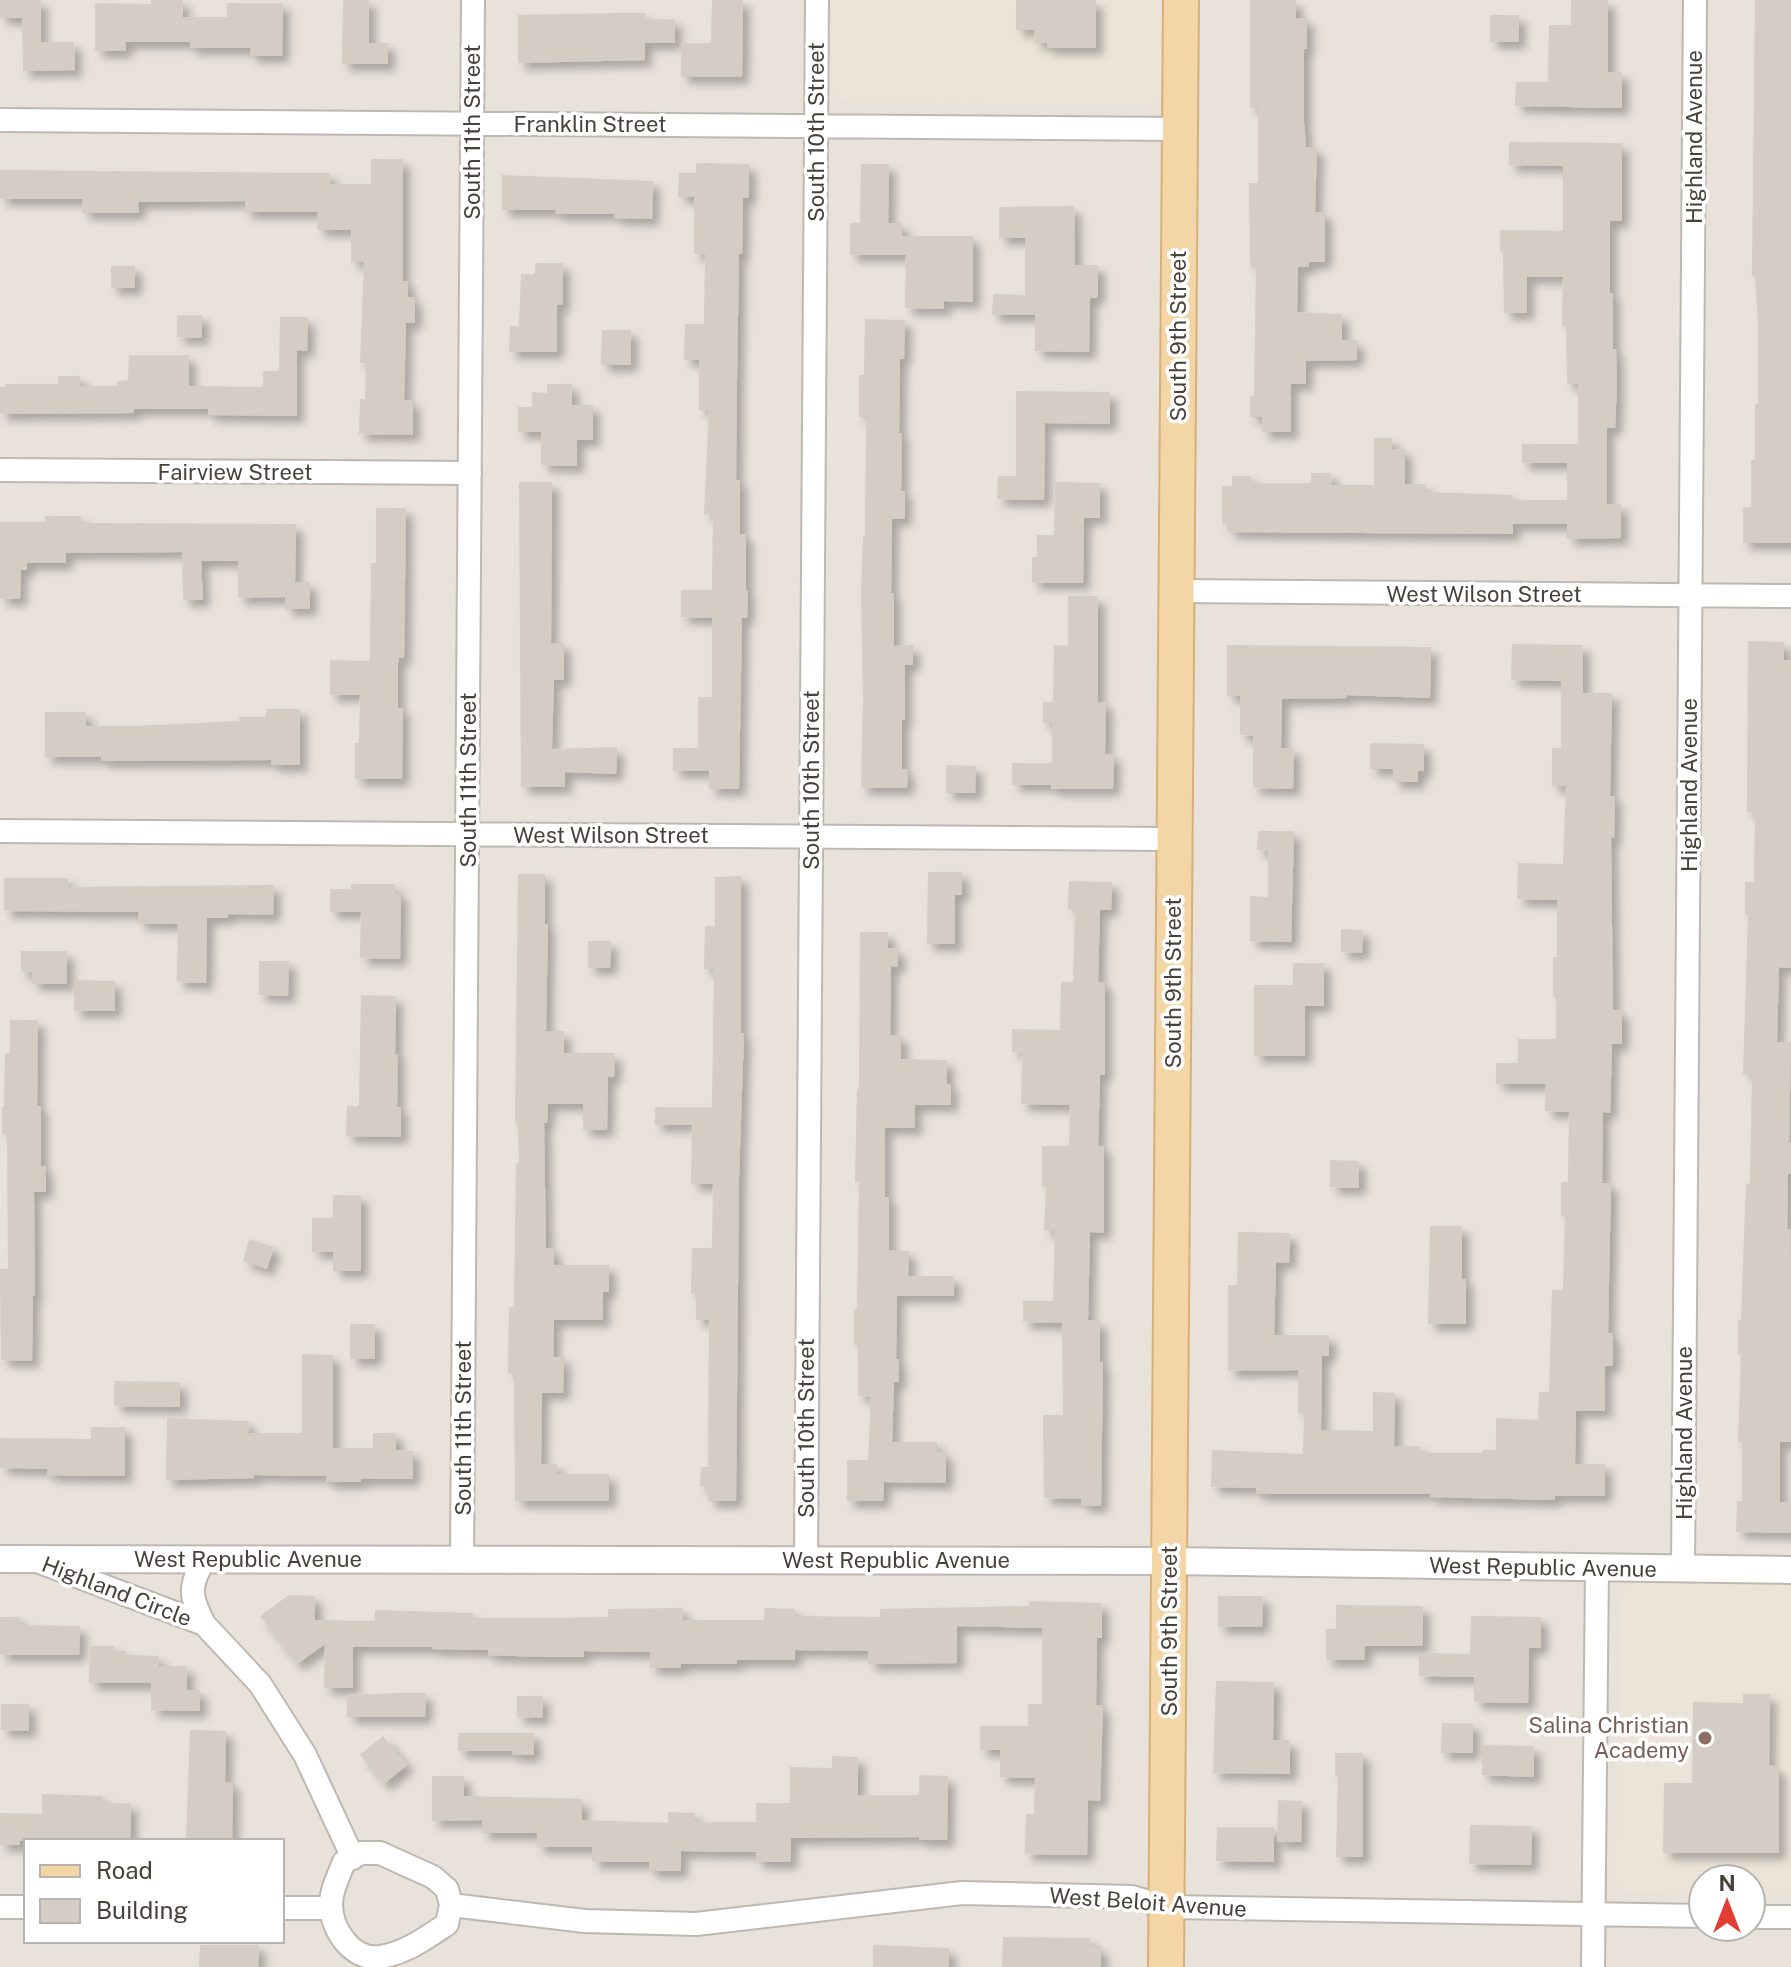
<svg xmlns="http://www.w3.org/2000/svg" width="1791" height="1967" font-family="'Public Sans',sans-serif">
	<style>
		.residential { fill: #e8e2db; fill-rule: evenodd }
		.education { fill: #ece4d8 }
		.building { fill: #d5ccc3; filter: url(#shadow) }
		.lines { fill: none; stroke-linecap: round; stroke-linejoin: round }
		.minor-casing { stroke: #bfb8b0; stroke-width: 26 }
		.tertiary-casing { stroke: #bfb8b0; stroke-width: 30 }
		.primary-casing { stroke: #d7b077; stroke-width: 38 }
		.minor { stroke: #fff; stroke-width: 22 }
		.tertiary { stroke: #fff; stroke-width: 26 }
		.primary { stroke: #f4d5a6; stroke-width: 34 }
		.education-dot { fill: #8d6e63; stroke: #fff; stroke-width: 3 }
		.labels { text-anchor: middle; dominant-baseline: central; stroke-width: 7; stroke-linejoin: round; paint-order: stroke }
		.street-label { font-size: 22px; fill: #48413a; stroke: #fff }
		.education-label { font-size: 22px; fill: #785e54; stroke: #fff; text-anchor: end }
	</style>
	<defs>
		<filter id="shadow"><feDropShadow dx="7" dy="7" stdDeviation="4" flood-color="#0004"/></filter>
	</defs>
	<rect width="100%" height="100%" fill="#f4f1ec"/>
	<!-- residential -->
	<path class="residential" d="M0 0H1791V1967H0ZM26 1841H282V1941H26ZM1703 1879H1751V1927H1703Z"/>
	<!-- education -->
	<path class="education" d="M832 0H1166V85L1162 96 1148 104 849 103 838 98 832 90Z
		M1637 1583 1791 1585V1895L1751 1894V1879H1703V1894L1630 1893 1619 1888 1616 1877 1621 1599 1626 1587Z"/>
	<!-- building -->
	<path class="building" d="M0 0H41V42H74L75 70 23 71 22 18H0Z
		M151 0H183V17H227V3H283L282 56H250V48H190V42H126V51H95V3L151 4Z
		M343 0H369V43H388V64H342Z
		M712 0H743L742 77H681V43H711Z
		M1016 0H1096V48H1047V43H1034V30H1016Z
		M1250 0H1296V18H1307V49H1304V122L1306 147H1317L1315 212H1325V262H1309V267H1298L1297 312 1342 314V340H1357V360L1306 361V384H1291V432H1262V417H1250V396H1254L1256 267H1250L1249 183H1258V108H1250Z
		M1571 0H1608V72H1622V108L1515 106 1516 82H1548L1549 25H1571Z
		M1755 0H1791V543H1743V507H1751V460H1755V404H1758V323L1755 276H1752Z
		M617 13H645V19H675V43H645V60L518 63V15Z
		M1490 15H1519V42H1490Z
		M1509 142 1622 143V221H1610V293H1613V349H1616L1617 384 1615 428H1607V504H1621V538L1567 539V524H1513V534L1229 532V524H1222V486H1232V476H1251V483H1311V473H1331L1332 485H1374V438H1392V449H1405V484H1426V492L1513 495V500H1567V463H1522V444H1578V384H1567L1566 326H1562L1563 277H1527V313H1504L1503 251H1500V230L1563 231V166L1509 165Z
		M371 159H403V281H408V297H415V323H406L404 400H413V435L359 434 360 399H365L366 363H360L364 262H351V230H317L318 212H245V201L138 202 139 213H82L83 199H0V170L330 173V184H371Z
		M696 163 749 164V198H743L742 254H739L737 379 736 480H740V534H746V591H748L747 618H742L739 789H709V771H673V748H698V697H712V618L681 617V590H712L713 514H704L709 410H699V360H684L685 324H704L705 254H694V197H678L679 173H696Z
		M861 164H889L888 223H902V236H973V302L944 301V309L905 308 906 255H850V223H860Z
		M502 175 653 181 652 219 614 218V214H555L556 210H502Z
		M1074 206 1075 265H1098V298H1090L1089 352 1035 351V315H992L993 294 1025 295V238H999V207Z
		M535 263H563V305H557V352H509L510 326H519L521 274H535Z
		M111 266H135V288H111Z
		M177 315H202V338L177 337Z
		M280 317H308L307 351 297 350V416L208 415V409H134V413L0 414V387H5V384H58V376H80V386H117V381L128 380 129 355H189V386L263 387V371H279Z
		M865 319 905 320 904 359H900L899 433H902L901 491H905V519H892L891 593H894V646L913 645V665H905V720H902V769H908L907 788H861L863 699 861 592 863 537H865L866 418 859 417V375H864Z
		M602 330H631V365H601Z
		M547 384H572V405H593V440H577V466L541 465V432H518V407H532V392L547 393Z
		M1016 391 1110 392V424L1045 423 1044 500 997 499 998 476H1016Z
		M519 482H552L551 643H564V680H554L552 749 617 747 616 774 565 772V787H521Z
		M1055 482 1100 483V518H1084L1083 583H1032V557H1037V535H1054Z
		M376 508H406L404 658H399L398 663V708H403L402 779H355V743H359L360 695H330V660L370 661 371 563H376Z
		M45 516H81V523L296 524 295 582H310V609H285V597L238 598V561H201L203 600H183L182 552 66 553V563H27V570H21L20 599H0V522H45Z
		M1068 596H1098V702H1106L1105 754H1114L1113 789H1051V785H1012V763H1052V723H1043V702H1053L1054 645 1068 646Z
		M1748 641 1784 642V660H1791V968L1779 967 1777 1042H1791L1789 1142H1791V1174H1788L1787 1229H1790L1791 1271V1442H1780V1502H1791V1533L1736 1532 1737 1501H1742V1442H1738L1741 1355H1738V1320H1741L1746 1183 1750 1184 1751 1124 1752 1074H1743L1748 915H1745V882H1754L1755 812H1747Z
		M1512 644 1583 645V693H1612L1610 796H1615L1614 838H1611L1613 1010H1622V1044H1612L1610 1113 1603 1112 1602 1183H1611L1608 1333H1613V1366H1605V1411H1576L1575 1464H1605V1496H1555V1500L1430 1497V1494H1256V1488L1211 1487 1212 1450 1303 1454 1304 1413H1298V1370L1228 1371V1285H1237L1238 1232 1290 1233 1289 1263 1276 1262 1274 1335H1329V1356H1322L1321 1430 1373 1431V1392L1395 1393 1394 1446H1420L1419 1453H1482V1450H1496V1418L1538 1420 1539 1392H1549L1552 1290H1563L1565 1217 1561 1216V1182H1568L1569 1112 1545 1111 1546 1084H1496V1063H1518V1039H1556V997H1553V957H1557V900L1517 899 1518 863 1563 864 1566 786H1552V748H1561V681L1511 680Z
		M1227 645 1431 647 1430 698 1347 695V698L1282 699 1281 748H1294L1293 789 1253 788V736L1240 735V696H1227Z
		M266 709H300V765H271V760L101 761V757H45V712H86V726H133L240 721 239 717H266Z
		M1370 743 1424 744V771H1418V782H1393V769H1370Z
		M946 765 976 766 975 793H946Z
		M1258 831H1294L1291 942 1250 941V896L1268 897V851L1257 850Z
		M928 872H962V895H955V944H927Z
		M518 874H545V924H548L546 1031H564V1053H615L614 1077H608L607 1130H583V1104H548L547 1123H544L546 1248H554V1265H609V1292H603V1320H554L553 1357H564L563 1393H542L541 1464H557V1474H609V1501H515L514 1373H508L509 1307H514L516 1163H519L518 1123H515Z
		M741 876V1033H744L739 1178 736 1501H708V1487H700L701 1467H708L709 1320H696V1294H691L692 1248H712L713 1184H691L692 1125H655V1107H712L714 969H704L705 926H715V877Z
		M4 878H68V887L274 885 273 915 228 914V918H207L206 983 177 982 178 924 138 923V912L4 911Z
		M1069 881 1112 882 1111 910H1100L1098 982H1105V1075H1100L1098 1146H1104V1233L1090 1232 1088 1320H1100V1362H1103L1101 1506 1081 1505V1499L1044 1498 1043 1415H1063L1062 1323 1023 1322V1301H1053L1055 1231H1044L1046 1187H1042V1146H1069L1070 1105 1021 1104 1022 1053 1012 1052V1029L1060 1030 1061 982H1073L1075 910 1068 909Z
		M351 884H395V893H401L400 959 360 958 361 912H330V889H351Z
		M1341 929 1363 930 1362 953 1341 952Z
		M860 932H888V948L898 949V967L891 966 890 1035H901V1059L947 1060V1084H951V1105H915V1128H885V1197H889V1250L909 1251 908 1276H954V1296H897L896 1359H899V1382H894L892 1442H937V1452H946V1483L884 1482 883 1501H847V1460H868L871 1397 858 1396V1345H854V1309H857L859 1182H855L857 1089H859Z
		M588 941H611L610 968H588Z
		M21 951H67V984H32V972H21Z
		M259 961H289L288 996 259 995Z
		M1293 963H1324V1006H1305V1056H1254V985H1293Z
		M74 980 115 981V1011H74Z
		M361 995 396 996 395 1054H398L397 1107H401V1137L346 1136 347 1106H359Z
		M10 1020H38L37 1106H41V1166H46V1192H34L35 1296H33L32 1361 1 1360 0 1269H8L7 1134H2V1106H4L5 1053H10Z
		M1330 1160 1359 1161V1188L1330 1187Z
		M333 1195H361V1271H333V1252H312V1218H333Z
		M1430 1226H1462V1279H1466V1324H1428Z
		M249 1239 274 1247 267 1269 243 1261Z
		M350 1324H375V1359H350Z
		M302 1354 333 1355V1448H373V1433H396V1450L413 1451V1479H361V1482H326V1476L254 1475V1478L166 1480 167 1418 249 1421 248 1433H302Z
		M114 1381 180 1382V1407L114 1406Z
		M91 1427H125V1476L47 1475 48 1469 0 1468V1438L91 1439Z
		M289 1595 315 1596V1620L375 1621V1610L473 1613V1618H543L608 1617V1609L683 1608V1620H764L765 1608 795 1609V1616L880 1617V1609L1029 1606V1601L1102 1603V1638H1097L1096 1705H1103L1100 1801 1088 1800 1087 1855 1025 1854 1026 1814H1034L1035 1778 1000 1777V1750H980V1726H1028V1704H1042V1628L957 1626V1663L868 1664V1651L795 1650V1660H737V1664H681V1668H650V1652L584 1651V1657H543L488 1655V1650L432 1649V1647H353V1688H324L325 1644 297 1664 260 1616Z
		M1218 1596H1263L1262 1627H1218Z
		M1336 1605 1423 1606V1646H1365L1364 1660H1326V1629H1336Z
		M1471 1616 1541 1617V1648H1529L1528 1703 1474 1702V1677L1419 1676V1653L1470 1654Z
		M0 1617H20V1625L80 1626 79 1655H0Z
		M90 1646H114V1651H126V1655L159 1656V1666H187V1690H200V1711L151 1710V1683H89Z
		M1216 1681 1274 1682 1273 1740H1290V1774L1213 1773Z
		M400 1693H426L425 1717H347V1695Z
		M1743 1694H1770L1769 1765 1779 1768V1853H1663L1664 1783H1692L1693 1702 1743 1703Z
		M517 1696H543L542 1718 517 1717Z
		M1 1704H29V1731L1 1730Z
		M1442 1723H1473V1753H1441Z
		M190 1730 226 1731 225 1782H233L232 1841H186Z
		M458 1733H534V1755H512V1751H458Z
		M383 1736 407 1765 384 1784 360 1755Z
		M1482 1745 1534 1746V1777L1482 1775Z
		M1335 1753H1363V1857H1336L1338 1776H1335Z
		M832 1756 858 1757V1795H919V1775L948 1776 947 1840H919V1837L791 1838V1862H756V1852L681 1851V1871H649V1862H592V1847H537V1833H482V1820L432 1821V1776H464V1796L582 1799V1820L668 1823V1812L695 1813V1822H756V1803H790V1767L832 1768Z
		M42 1794 103 1796V1803H131L130 1841H20V1845H0V1813L42 1814Z
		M1278 1800 1302 1801 1301 1842H1277Z
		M1470 1825 1532 1826 1531 1865 1469 1864Z
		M1217 1827H1274V1862L1216 1861Z
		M1003 1937 1090 1938V1946H1101V1967H1002Z
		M200 1945H259L258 1967H199Z
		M873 1945 949 1948V1967H873Z"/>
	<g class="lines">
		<!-- minor casing -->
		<g class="minor-casing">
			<path id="minor" d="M0 120 1180 129
				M0 470 470 473
				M1176 591 1791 596
				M0 831 1174 839
				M462 1559 473 0
				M806 1560 817 0
				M40 1562 204 1624 260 1684 305 1755 353 1858
				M1683 1569 1695 0
				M204 1624C190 1597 188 1586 205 1559
				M361 1853H380L433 1877 447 1889 451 1905 447 1924C426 1938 406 1953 380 1957 352 1961 331 1929 331 1904 331 1890 339 1875 344 1862Z
				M451 1905 585 1921 696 1924 962 1893 1132 1897 1167 1907 1703 1916
				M0 1907H26
				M282 1908H331
				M1751 1917H1791
				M1593 1967 1597 1567"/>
		</g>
		<!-- tertiary casing -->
		<g class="tertiary-casing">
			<path id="tertiary" d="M0 1559 1169 1561 1791 1570"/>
		</g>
		<!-- primary casing -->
		<g class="primary-casing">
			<path id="primary" d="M1166 1967 1181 0"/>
		</g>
		<!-- minor -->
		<use href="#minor" class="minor"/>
		<!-- tertiary -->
		<use href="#tertiary" class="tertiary"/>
		<!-- primary -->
		<use href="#primary" class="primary"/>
	</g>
	<!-- markers -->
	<circle class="education-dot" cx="1705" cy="1738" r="8"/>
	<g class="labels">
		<!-- street labels -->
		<g class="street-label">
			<text x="590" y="124">Franklin Street</text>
			<text transform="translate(472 132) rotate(-90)">South 11th Street</text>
			<text transform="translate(816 132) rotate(-90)">South 10th Street</text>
			<text transform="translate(1694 137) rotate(-90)">Highland Avenue</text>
			<text transform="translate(1178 336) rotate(-90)">South 9th Street</text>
			<text x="235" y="472">Fairview Street</text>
			<text x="1484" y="594">West Wilson Street</text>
			<text transform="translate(468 780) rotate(-90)">South 11th Street</text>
			<text transform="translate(811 780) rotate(-90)">South 10th Street</text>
			<text transform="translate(1689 785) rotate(-90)">Highland Avenue</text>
			<text x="611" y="835">West Wilson Street</text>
			<text transform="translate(1173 983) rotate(-90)">South 9th Street</text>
			<text transform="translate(463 1428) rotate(-90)">South 11th Street</text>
			<text transform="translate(806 1428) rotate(-90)">South 10th Street</text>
			<text transform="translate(1684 1433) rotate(-90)">Highland Avenue</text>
			<text x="248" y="1559">West Republic Avenue</text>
			<text x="896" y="1560">West Republic Avenue</text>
			<text transform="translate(1543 1567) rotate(1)">West Republic Avenue</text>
			<text transform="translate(117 1591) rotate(21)">Highland Circle</text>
			<text transform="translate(1169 1631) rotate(-90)">South 9th Street</text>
			<text transform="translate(1148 1902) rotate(4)">West Beloit Avenue</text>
		</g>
		<!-- education labels -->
		<g class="education-label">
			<text x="1689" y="1725">Salina Christian<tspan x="1689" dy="25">Academy</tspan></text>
		</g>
	</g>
	<!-- legend -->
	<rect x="24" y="1839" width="260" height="104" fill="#ffffff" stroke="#b6b3b0" stroke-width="2"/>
	<rect x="40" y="1865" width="40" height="12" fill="#f4d5a6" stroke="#b6b3b0" stroke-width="2"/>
	<text x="96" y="1879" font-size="24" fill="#48413a">Road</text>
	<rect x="40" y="1899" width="40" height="24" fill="#d5ccc3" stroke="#b6b3b0" stroke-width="2"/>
	<text x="96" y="1919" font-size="24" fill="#48413a">Building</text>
	<!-- north arrow -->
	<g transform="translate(1727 1903)"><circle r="38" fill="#ffffff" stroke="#b6b3b0" stroke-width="2"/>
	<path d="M0-6L14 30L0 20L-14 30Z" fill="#e23c35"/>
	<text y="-12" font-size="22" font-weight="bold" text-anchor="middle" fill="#48413a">N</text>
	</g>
</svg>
